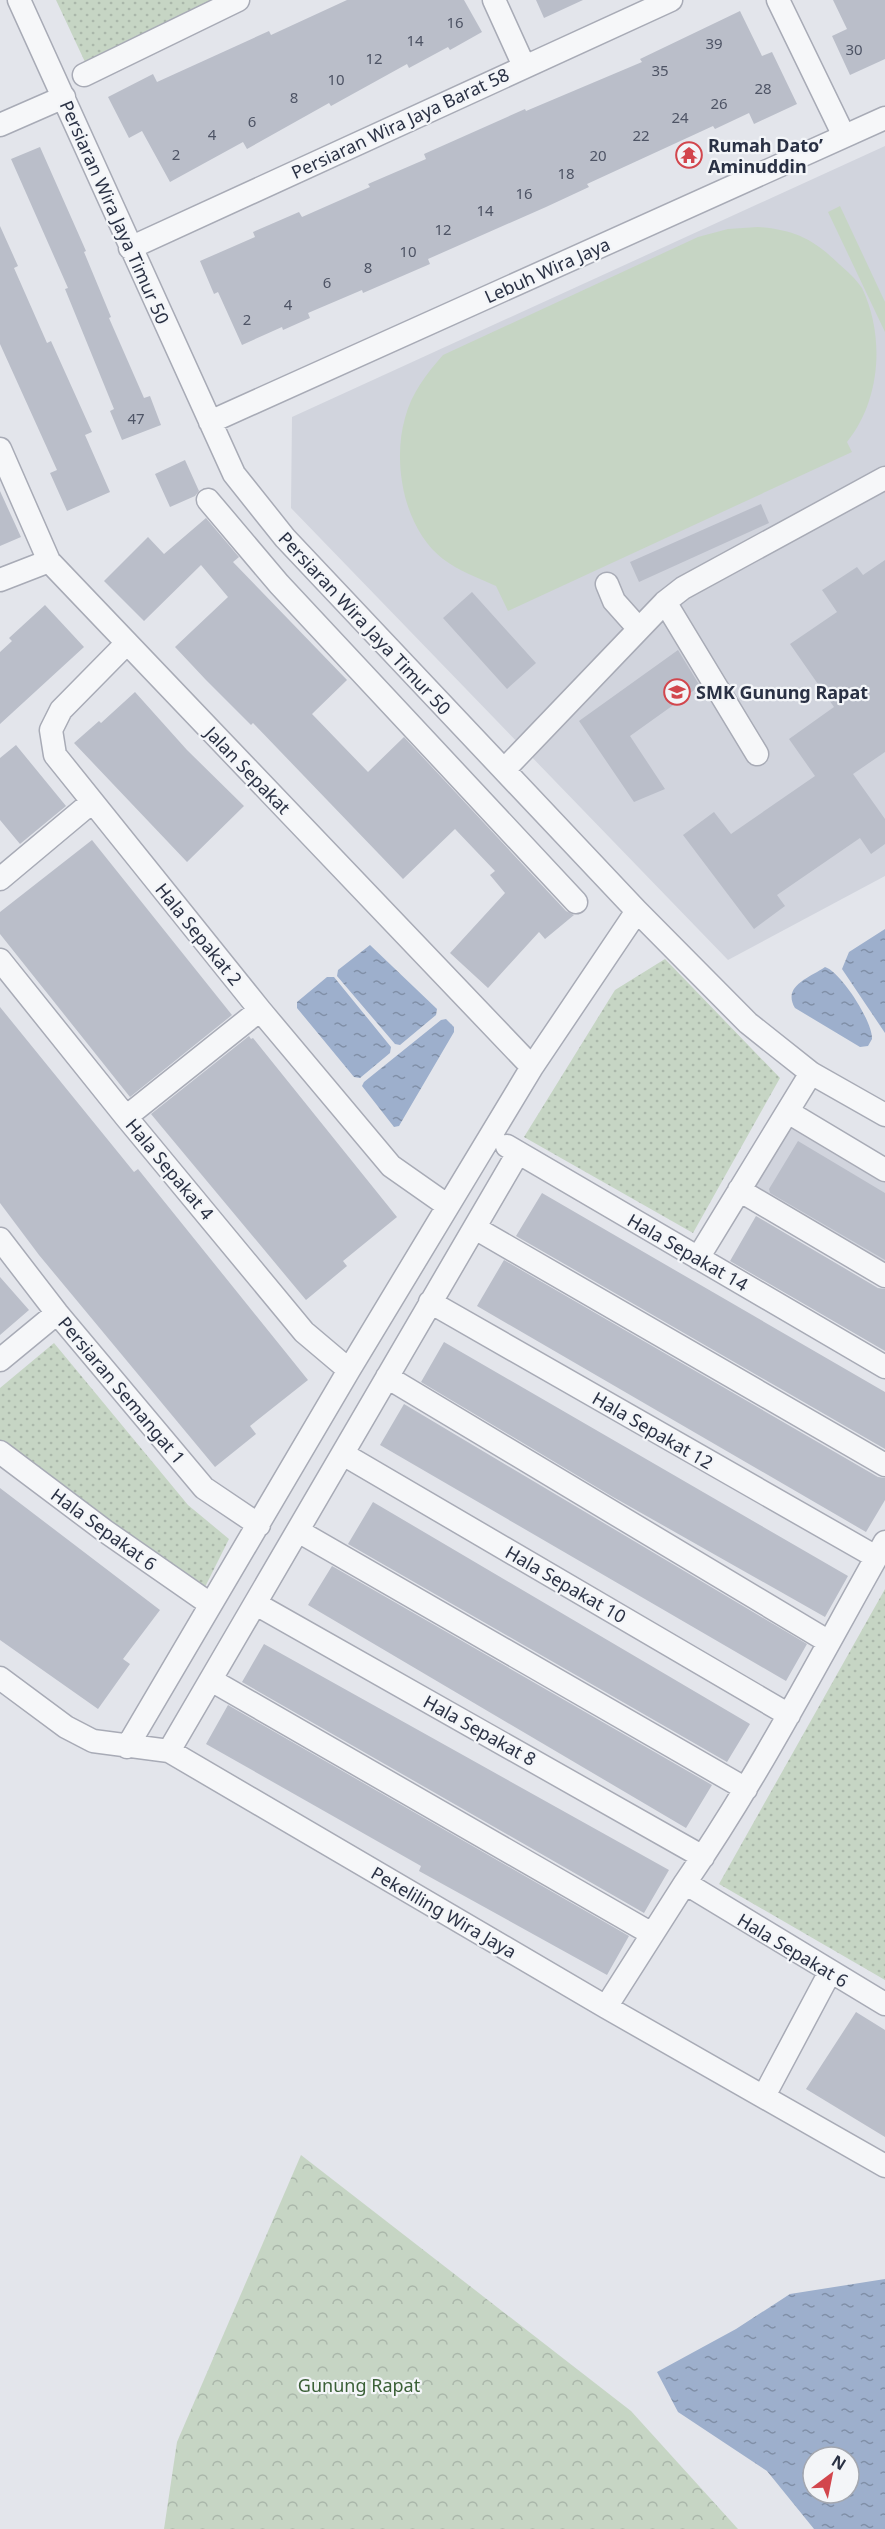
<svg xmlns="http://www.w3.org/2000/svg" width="885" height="2529" font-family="'Noto Sans',sans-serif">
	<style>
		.built { fill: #d1d4dd }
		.forest { fill: url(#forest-crowns) }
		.park { fill: url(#park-dots) }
		.pitch { fill: #c6d5c4 }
		.water { fill: url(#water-ripples); fill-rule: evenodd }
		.building { fill: #babec9 }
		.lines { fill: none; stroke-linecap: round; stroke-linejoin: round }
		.minor-casing { stroke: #a8abb6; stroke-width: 25 }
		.minor { stroke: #f6f7f9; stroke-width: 22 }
		.labels { text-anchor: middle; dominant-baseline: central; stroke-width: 4.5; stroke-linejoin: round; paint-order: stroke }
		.number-label { font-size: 15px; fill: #4e5465 }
		.street-label { font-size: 18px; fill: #2a3144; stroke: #f3f5f8 }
		.poi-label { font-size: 18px; font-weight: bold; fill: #2a3144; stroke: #f3f5f8; text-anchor: start }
		.park-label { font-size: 18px; fill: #3b6037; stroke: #f3f5f8 }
	</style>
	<defs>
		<pattern id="forest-crowns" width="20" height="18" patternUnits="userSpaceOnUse" patternTransform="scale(1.5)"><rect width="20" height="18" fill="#c6d5c4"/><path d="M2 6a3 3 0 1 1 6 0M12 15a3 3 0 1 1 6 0" fill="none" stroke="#aab7aa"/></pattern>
		<pattern id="park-dots" width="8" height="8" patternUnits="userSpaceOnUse" patternTransform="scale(1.5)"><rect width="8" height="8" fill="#c6d5c4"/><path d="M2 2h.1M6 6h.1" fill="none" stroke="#aab7aa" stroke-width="1.8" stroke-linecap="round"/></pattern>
		<pattern id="water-ripples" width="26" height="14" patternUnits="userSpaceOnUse" patternTransform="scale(1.5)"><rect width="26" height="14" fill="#9dafcc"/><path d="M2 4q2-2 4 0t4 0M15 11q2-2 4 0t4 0" fill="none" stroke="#808fa7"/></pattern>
	</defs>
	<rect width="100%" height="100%" fill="#e3e5eb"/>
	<!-- built -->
	<path class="built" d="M885 146V876L728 960 291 508 292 417Z
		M788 1111 885 1169V1273L742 1188Z"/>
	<!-- forest -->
	<path class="forest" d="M301 2155 631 2411 738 2529H164L177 2442Z"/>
	<!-- park -->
	<path class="park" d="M56 0H211L85 62Z
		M665 959 780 1078 693 1233 524 1137 615 990Z
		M54 1343 188 1505 229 1539 204 1589 0 1441V1388Z
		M885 1589V1980L719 1884Z"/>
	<!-- pitch -->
	<path class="pitch" d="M840 206 885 302V332L828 212Z
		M758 227C795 230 813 239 839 264 847 271 856 279 862 288 885 336 881 400 847 442L852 452 508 611 496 586C478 578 459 571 443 559 404 529 392 463 405 418 411 394 427 373 443 355L698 237 728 229Z"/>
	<!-- water -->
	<path class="water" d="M885 929V1033L842 969 849 952Z
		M370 945 437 1009 436 1015 400 1045 395 1044 337 976 338 970Z
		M825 967C841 972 873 1022 872 1039L868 1046 860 1047 795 1008C782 986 809 978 825 967Z
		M327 977H334L391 1047 390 1053 360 1078 354 1077 297 1008V1002Z
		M446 1019 454 1027V1032L399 1126 394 1127 362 1086 364 1082 441 1020Z
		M885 2279V2529H814L767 2471 678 2412 657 2372 736 2329 790 2294ZM813 2457H849V2493H813Z"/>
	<!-- building -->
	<path class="building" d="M347 0H464L482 32 450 50 448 47 409 68 407 64 331 106 329 103 247 149 243 142 170 182 142 131 129 138 108 97 153 74 157 82 269 31 271 35Z
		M536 0H583L544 18Z
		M833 0H885V59L850 75 832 36 847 29Z
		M740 11 762 56 772 52 797 104 754 124 749 113 715 129 713 126 587 184 589 187 546 207 428 259 430 264 363 293 362 290 308 313 310 318 283 330 282 327 242 345 218 292 214 294 200 261 255 237 253 232 299 212 302 217 370 187 368 184 426 159 424 154 525 109 526 111 642 62 640 59Z
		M40 147 86 251 84 252 111 317 109 318 144 398 150 396 161 425 122 440 110 411 114 409 65 289 68 288 11 159Z
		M0 226 18 266 14 268 47 343 51 341 92 432 85 435 110 492 67 511 50 473 57 470 0 344Z
		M185 460 199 491 195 496 170 507 155 474Z
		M0 491 21 537 0 546Z
		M761 504 769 523 639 582 630 562Z
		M206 518 239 557 233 562 347 680 312 714 368 772 404 737 566 911 574 915 545 939 539 932 488 988 450 953 505 893 490 875 495 871 455 829 403 879 253 723 251 725 206 680 175 647 228 597 201 565 144 621 104 581 148 537 164 554Z
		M885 560V752L853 774 885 819V844L871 854 860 838 777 895 785 906 754 929 683 835 714 812 731 834 815 776 789 739 834 707 790 644 837 612 822 590 857 567 863 575Z
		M472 592 536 663 507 689 443 618Z
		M45 605 84 647 0 724V652L12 641 9 638Z
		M678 650 700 686 630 736 665 789 634 802 579 721Z
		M135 692 187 750 244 806 187 862 74 743 99 721 101 723Z
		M16 745 66 806 20 844 0 820V758Z
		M92 840 232 1015 130 1097 0 934V912Z
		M0 1007 134 1172 138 1169 308 1380 250 1426 256 1434 215 1467 39 1255 0 1203Z
		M249 1036 251 1039 253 1038 397 1217 343 1261 347 1266 306 1300 151 1114Z
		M798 1141 885 1193V1260L770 1193 769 1189Z
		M542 1193 885 1392V1449L516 1236Z
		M756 1216 878 1288 885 1289V1351L730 1261Z
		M504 1260 878 1477 885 1478V1500L866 1532 477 1306Z
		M0 1277 29 1310 0 1335Z
		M444 1342 848 1576 825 1617 613 1497 421 1382Z
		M404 1404 807 1644 786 1681 380 1445Z
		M0 1488 160 1610 123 1659 130 1664 98 1709 0 1640Z
		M373 1502 750 1724 727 1762 348 1544Z
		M332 1566 712 1785 686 1828 308 1605Z
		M264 1644 669 1870 644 1913 242 1682Z
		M228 1705 629 1936 607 1975 419 1871 421 1866 206 1744Z
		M856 2012 885 2030V2137L806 2089Z"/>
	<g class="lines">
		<!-- minor casing -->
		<g class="minor-casing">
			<path id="minor" d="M19 0 234 474 285 538 637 911 748 1023 811 1073 885 1115
				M494 0 524 66
				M778 0 844 136
				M84 75 238 0
				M0 125 64 97
				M130 248 671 0
				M210 422 885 118
				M0 449 49 561 532 1067
				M208 500 279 584 576 902
				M0 580 49 561
				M607 584 614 601 639 629
				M665 602 757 754
				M127 643 61 710 51 730 55 755 260 1010 391 1166 448 1206
				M504 770 665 602 683 588 885 478
				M0 879 92 802
				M0 960 126 1117 304 1332 349 1370
				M788 1112 885 1170
				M126 1117 260 1010
				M507 1146 885 1367
				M739 1190 885 1276
				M475 1228 885 1465
				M0 1239 57 1313 204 1488 259 1525
				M698 1258 811 1073
				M430 1302 876 1557
				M0 1360 57 1313
				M387 1377 829 1642
				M0 1452 105 1531 210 1604
				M343 1454 789 1715
				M298 1531 746 1789
				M885 1542C820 1657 760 1774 685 1883L885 2004
				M256 1604 703 1857
				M0 1678 66 1727 93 1741 169 1751 606 2007 885 2166
				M211 1680 652 1934
				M127 1747 349 1370 532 1067 637 911
				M169 1751 518 1153
				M606 2007 685 1883
				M764 2096 830 1972"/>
		</g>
		<!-- minor -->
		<use href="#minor" class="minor"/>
	</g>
	<!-- icons -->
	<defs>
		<g id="temple-ring" transform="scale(1.35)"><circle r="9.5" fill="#f3f5f8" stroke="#d2464d" stroke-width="1.5"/><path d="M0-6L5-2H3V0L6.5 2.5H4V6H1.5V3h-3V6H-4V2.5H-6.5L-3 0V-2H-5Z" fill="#d2464d"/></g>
		<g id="school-ring" transform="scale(1.35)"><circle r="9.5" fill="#f3f5f8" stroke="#d2464d" stroke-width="1.5"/><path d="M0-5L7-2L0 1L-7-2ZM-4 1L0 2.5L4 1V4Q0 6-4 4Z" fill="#d2464d"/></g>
	</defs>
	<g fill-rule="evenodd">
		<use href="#temple-ring" x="689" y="155"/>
		<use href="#school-ring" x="677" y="692"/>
	</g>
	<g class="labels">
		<!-- number labels -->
		<g class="number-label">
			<text x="455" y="22">16</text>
			<text x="415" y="40">14</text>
			<text x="714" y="43">39</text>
			<text x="854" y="49">30</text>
			<text x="374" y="58">12</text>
			<text x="660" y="70">35</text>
			<text x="336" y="79">10</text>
			<text x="763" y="88">28</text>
			<text x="294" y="97">8</text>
			<text x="719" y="103">26</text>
			<text x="680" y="117">24</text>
			<text x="252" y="121">6</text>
			<text x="212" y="134">4</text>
			<text x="641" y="135">22</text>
			<text x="176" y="154">2</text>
			<text x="598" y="155">20</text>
			<text x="566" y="173">18</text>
			<text x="524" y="193">16</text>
			<text x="485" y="210">14</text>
			<text x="443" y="229">12</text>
			<text x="408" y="251">10</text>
			<text x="368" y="267">8</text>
			<text x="327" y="282">6</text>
			<text x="288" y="304">4</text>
			<text x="247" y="319">2</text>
			<text x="136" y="418">47</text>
		</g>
		<!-- street labels -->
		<g class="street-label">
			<text transform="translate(400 123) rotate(-25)">Persiaran Wira Jaya Barat 58</text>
			<text transform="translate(115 212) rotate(66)">Persiaran Wira Jaya Timur 50</text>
			<text transform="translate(547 270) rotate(-24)">Lebuh Wira Jaya</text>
			<text transform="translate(365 623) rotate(47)">Persiaran Wira Jaya Timur 50</text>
			<text transform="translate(248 770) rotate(46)">Jalan Sepakat</text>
			<text transform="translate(199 934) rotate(51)">Hala Sepakat 2</text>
			<text transform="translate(170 1169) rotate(50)">Hala Sepakat 4</text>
			<text transform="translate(688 1252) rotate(30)">Hala Sepakat 14</text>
			<text transform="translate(122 1390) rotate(50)">Persiaran Semangat 1</text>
			<text transform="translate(653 1430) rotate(30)">Hala Sepakat 12</text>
			<text transform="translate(104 1529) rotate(36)">Hala Sepakat 6</text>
			<text transform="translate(566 1584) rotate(30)">Hala Sepakat 10</text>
			<text transform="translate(480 1730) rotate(29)">Hala Sepakat 8</text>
			<text transform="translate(444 1912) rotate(30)">Pekeliling Wira Jaya</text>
			<text transform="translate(793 1950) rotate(31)">Hala Sepakat 6</text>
		</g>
		<!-- poi labels -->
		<g class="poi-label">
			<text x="708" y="145">Rumah Dato’<tspan x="708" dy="21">Aminuddin</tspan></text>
			<text x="696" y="692">SMK Gunung Rapat</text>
		</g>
		<!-- park labels -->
		<g class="park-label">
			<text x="359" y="2385">Gunung Rapat</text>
		</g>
	</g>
	<!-- north arrow -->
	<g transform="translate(831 2475) rotate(32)"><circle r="28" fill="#f3f5f8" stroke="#a3a7b0" stroke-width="1.5"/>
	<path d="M0-4.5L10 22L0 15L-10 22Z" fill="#d2464d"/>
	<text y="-9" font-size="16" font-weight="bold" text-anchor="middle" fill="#2a3144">N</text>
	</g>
</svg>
